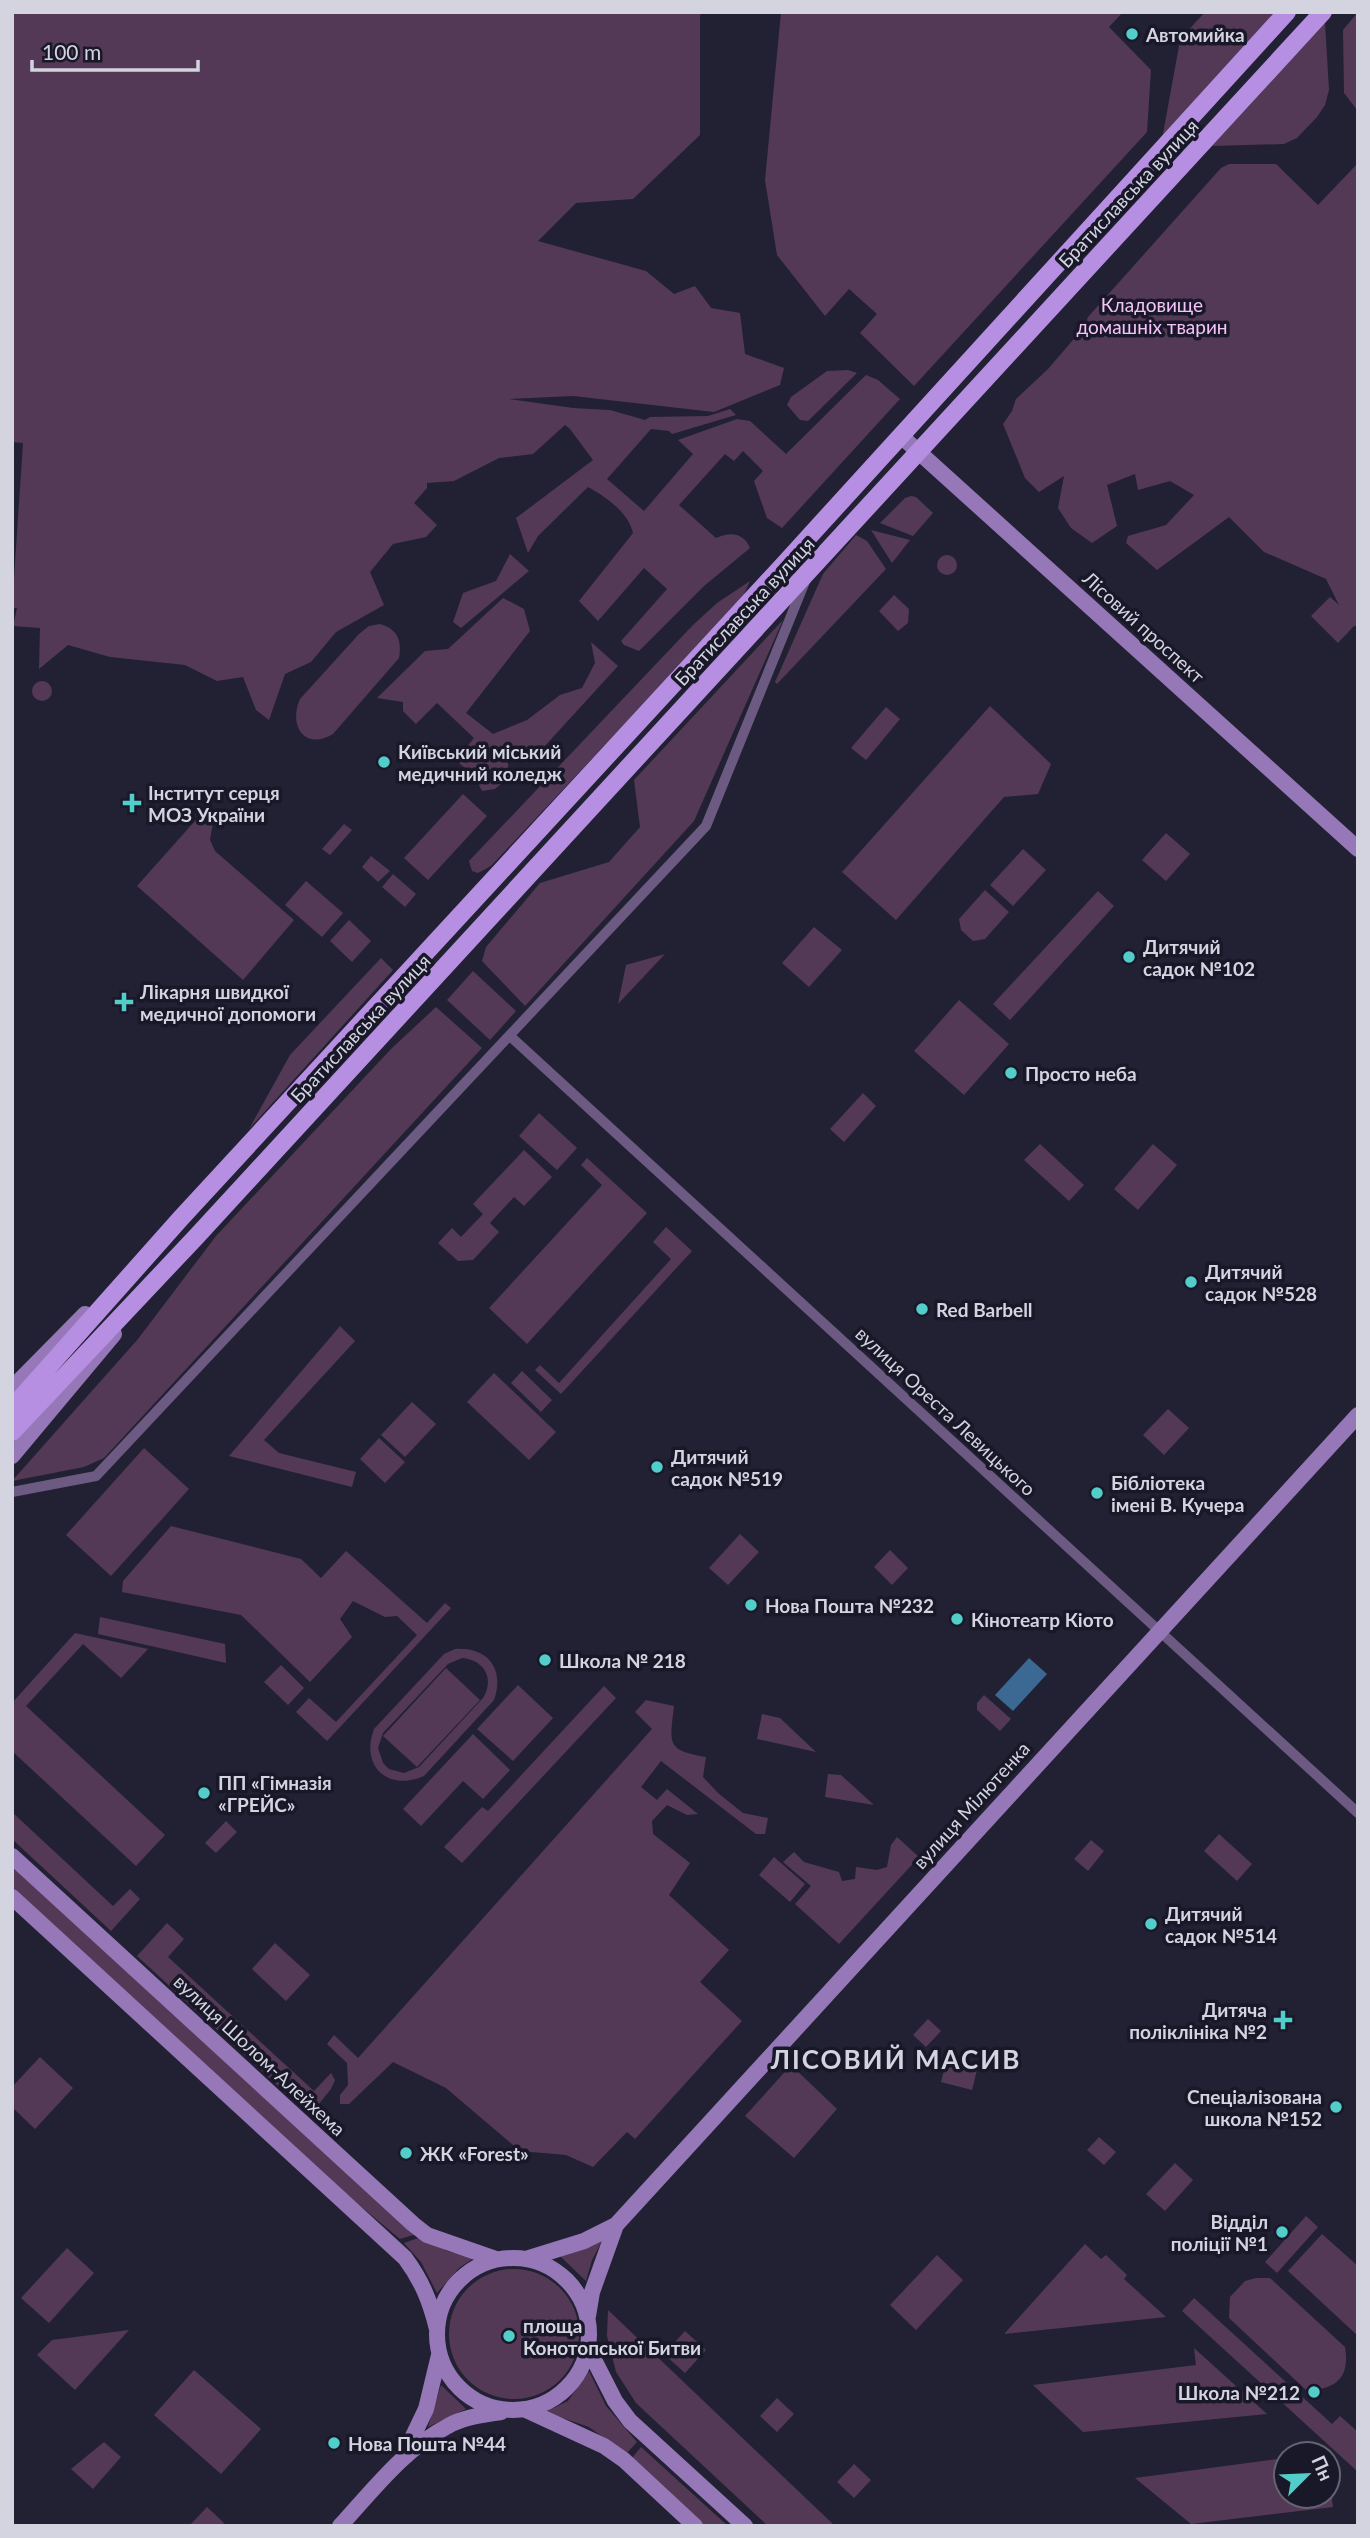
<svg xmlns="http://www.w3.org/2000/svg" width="1370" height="2538" font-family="Lato,sans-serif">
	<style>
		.green { fill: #533956; fill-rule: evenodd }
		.water { fill: #3b6994 }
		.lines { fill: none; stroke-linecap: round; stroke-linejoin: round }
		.street { stroke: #6c5a82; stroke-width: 10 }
		.secondary { stroke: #9678b8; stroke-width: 16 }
		.primary { stroke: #b68fe2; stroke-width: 18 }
		.poi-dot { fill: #53cdca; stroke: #191829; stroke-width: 2.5 }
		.labels { text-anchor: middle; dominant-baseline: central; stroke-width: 7; stroke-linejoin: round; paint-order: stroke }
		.poi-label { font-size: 19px; font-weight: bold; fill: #d4d4e1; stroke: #191829; text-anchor: start }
		.street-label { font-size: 19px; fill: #d4d4e1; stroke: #191829 }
		.park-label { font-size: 19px; fill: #f5c2fa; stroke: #191829 }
		.district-label { font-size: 26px; font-weight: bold; letter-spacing: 2px; fill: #d4d4e1; stroke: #191829 }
	</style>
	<rect width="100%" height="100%" fill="#222133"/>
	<!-- green -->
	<path class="green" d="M12 12H703L700 15V135L633 199 576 203 538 241 646 271 674 294 695 286 711 308 740 313 745 354 784 368 780 385 714 412 573 396 509 399 573 408 610 410 645 420 650 417 708 416 730 409 736 415 672 434 669 431 651 429 607 479 644 511 693 454 678 440 737 419 750 421 786 454 866 375 878 380 900 399 782 528 767 518 754 481 763 471 743 451 734 461 725 454 679 505 716 538C730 532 743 532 750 548L704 586 639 651 624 645 621 641 667 589 644 568 598 621 579 601 633 533C628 512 606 497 588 487L538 536 528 553 516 518 593 460 570 429 565 425 533 454 499 458 454 481 427 483V488L414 503 437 525 426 537 393 544 370 572 384 605 336 632 311 662 285 674 269 720 256 710 243 677 217 681 185 665 110 657 68 645 39 669 40 628 13 626 17 608H12L23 443 12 442Z
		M781 12H1123L1109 27 1151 70 1147 132 914 386 860 333 877 314 849 289 825 316 777 255 765 180Z
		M1205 12H1278L1162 139 1179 46 1183 36Z
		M1358 12V111L1344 93 1343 30Z
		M1325 23 1329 90 1325 105 1317 117 1297 138 1284 144 1212 146Z
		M1358 163V626H1354L1338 643 1311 616 1330 597 1339 605 1326 579 1264 552 1229 517 1157 570 1126 543 1128 536 1166 525 1194 495 1170 481 1138 490 1135 474 1107 485 1117 526 1092 543 1071 528 1058 508 1064 476 1039 492 1025 478 1003 424 1012 411 1016 399 1048 369 1085 326 1088 317 1221 168 1229 164H1276L1318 205Z
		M848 370 857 373 808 421 800 420 787 405 791 397 827 371Z
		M911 496 916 497 933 513 913 536 880 523 905 498Z
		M871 530 910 540 892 563Z
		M856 535 867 541 886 569 777 684 775 682 823 574Z
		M510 554 529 571 461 628 453 622 463 593 496 581Z
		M937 565a10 10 0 1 1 20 0a10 10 0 1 1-20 0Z
		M750 581 742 599 491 866 478 873 472 871 469 861 693 625 717 603Z
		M894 595 909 609 908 623 898 631 879 611Z
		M503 598 524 609 530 631 466 713 493 734 527 720 560 695 582 688 595 663 591 642 618 666 543 748 507 750 509 777 495 789 482 791 474 775 460 764 459 757 474 738 437 703 416 724 403 711V702L377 698 425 651 448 649Z
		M783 620 694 821 525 1006 482 961 486 947 540 883 609 862 640 827 634 780Z
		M380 624C398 629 402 641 399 658L333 734C305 751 288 726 300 699L359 634 369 626Z
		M32 691a10 10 0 1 1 20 0a10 10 0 1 1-20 0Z
		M990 706 1051 764 1038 794 1004 797 896 920 842 872Z
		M886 707 900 719 866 760 851 748Z
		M463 794 487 816 428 880 404 858Z
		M202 813 213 822 210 840 215 851 294 920 243 980 137 886Z
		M344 824 352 830 330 855 322 849Z
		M1166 833 1190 854 1166 881 1142 860Z
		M1023 849 1046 870 1013 906 990 885Z
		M371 856 390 871 378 882 362 867Z
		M393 874 416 894 405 907 382 887Z
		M306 881 343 913 322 937 285 905Z
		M985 890 1009 912 985 939 973 941 961 930 959 919Z
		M1098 891 1114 906 1010 1020 993 1004Z
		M349 920 371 941 352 962 330 941Z
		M814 927 842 950 809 987 782 963Z
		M665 954 618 1004 626 965Z
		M381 958 393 970 249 1129 290 1055Z
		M473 971 516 1011 490 1040 447 1000Z
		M959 1000 1009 1044 964 1095 914 1051Z
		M436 1007 482 1048 104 1458 84 1467 12 1481 138 1339 216 1236 391 1049Z
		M863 1093 876 1106 844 1142 830 1129Z
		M539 1113 577 1148 557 1170 519 1136Z
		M1040 1144 1084 1185 1069 1201 1024 1160Z
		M1153 1144 1177 1165 1138 1210 1114 1189Z
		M524 1150 552 1177 524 1206 514 1197 490 1223 499 1232 473 1260 458 1261 438 1243 452 1228 461 1237 483 1214 473 1204Z
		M587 1158 647 1213 527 1344 489 1308 602 1185 581 1165Z
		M666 1227 692 1251 561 1394 535 1370 540 1365 559 1383 671 1259 653 1242Z
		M340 1326 355 1341 264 1440 279 1453 356 1472 352 1487 229 1456Z
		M522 1371 552 1400 541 1412 511 1383Z
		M494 1373 556 1432 529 1460 467 1402Z
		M412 1402 436 1424 405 1457 381 1435Z
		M1168 1409 1189 1428 1164 1455 1143 1435Z
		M379 1438 405 1462 385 1483 360 1459Z
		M144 1448 189 1489 111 1576 66 1535Z
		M171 1526 301 1559 321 1578 346 1551 427 1623 445 1603 451 1608 327 1741 296 1712 309 1698 336 1722 417 1635 397 1616 385 1617 353 1601 340 1619 352 1637 310 1682 241 1615 122 1592 123 1581Z
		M740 1534 759 1552 728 1585 709 1568Z
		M890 1550 908 1568 892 1585 874 1567Z
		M100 1617 225 1644 226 1663 98 1634Z
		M75 1633 148 1649 121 1678 83 1644 26 1706 165 1835 136 1866 12 1751V1703Z
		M455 1649C488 1647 505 1669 494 1700L424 1776C388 1792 360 1766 374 1729L444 1654ZM462 1658C484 1660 495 1678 483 1698L419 1767 404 1773 389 1769 383 1763 378 1748 383 1733 448 1664Z
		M281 1665 304 1688 288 1705 264 1682Z
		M446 1668 480 1700 417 1767 383 1736Z
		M518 1685 553 1718 513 1761 477 1729Z
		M604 1686 616 1698 462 1863 444 1847 482 1807 488 1811Z
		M984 1695 1011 1719 1000 1731 977 1710V1703Z
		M646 1700 674 1706C670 1743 665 1750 706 1757L703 1777 718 1793 743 1813 768 1818 765 1834H756L661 1761 641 1787 657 1800 667 1789 698 1814 687 1815 667 1805 652 1821 653 1834 690 1863 669 1895 729 1950 700 1982 742 2021 635 2139 627 2132 593 2167 566 2155 520 2151 446 2088 393 2062 349 2104H340V2095L348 2085 347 2063 327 2044 334 2035 358 2058 652 1729 635 1712Z
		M762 1714 780 1718 816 1752 757 1739Z
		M473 1734 510 1770 483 1799 463 1781 421 1826 403 1809Z
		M828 1774 841 1775 874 1805 825 1797Z
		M12 1812 113 1906 130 1889 140 1899 111 1931 12 1839Z
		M226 1821 237 1832 216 1853 205 1843Z
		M1219 1834 1252 1864 1237 1881 1204 1851Z
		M897 1837 919 1857 839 1944 795 1904 811 1886 783 1862 794 1852 804 1862 839 1872 842 1881 855 1879 856 1867 877 1870 887 1867 891 1845Z
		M1091 1840 1104 1851 1088 1871 1074 1859Z
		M12 1856 417 2234 400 2239 226 2094 12 1897Z
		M774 1857 805 1884 790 1902 759 1875Z
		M167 1923 184 1939 168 1957 314 2091 331 2073 335 2080 331 2089 310 2115 137 1956Z
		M275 1943 310 1975 286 2001 252 1969Z
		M928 2019 941 2031 926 2047 913 2035Z
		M40 2057 73 2088 35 2129 12 2107V2087Z
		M946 2062 977 2070 972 2090 941 2082Z
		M791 2065 837 2109 794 2158 745 2116Z
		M1099 2137 1116 2152 1104 2165 1087 2150Z
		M1175 2163 1193 2180 1165 2211 1146 2194Z
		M1306 2216 1318 2227 1277 2273 1265 2262Z
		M1322 2234 1358 2266V2336L1288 2271Z
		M605 2235 592 2260 586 2281 560 2256Z
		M421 2237 447 2251 474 2258 459 2268 437 2293 421 2262 404 2243Z
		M1085 2244 1101 2259 1106 2255 1127 2275 1124 2279 1166 2317 1004 2334Z
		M67 2248 94 2273 49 2323 21 2298Z
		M937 2255 963 2280 916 2330 890 2305Z
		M449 2334a65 65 0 1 1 130 0a65 65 0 1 1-130 0Z
		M1256 2278H1270L1345 2347C1350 2377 1337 2390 1306 2390L1229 2318 1230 2297 1245 2281Z
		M1194 2298 1332 2424 1340 2416 1358 2432V2472L1182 2311Z
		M608 2310 835 2526H768L636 2403 616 2372 607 2336Z
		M129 2330 75 2390 37 2355 52 2340Z
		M685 2331 706 2350 685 2373 664 2354Z
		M1194 2348 1267 2414 1083 2432 1033 2385 1196 2365Z
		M194 2370 261 2429 221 2474 154 2415Z
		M589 2371 606 2406 637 2442 626 2454 589 2427 545 2412 568 2401Z
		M441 2385 466 2409 428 2427Z
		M777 2398 794 2414 777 2432 760 2416Z
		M104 2442 121 2457 93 2489 71 2469Z
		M641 2447 728 2526H705L632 2458Z
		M1286 2458V2496H1328V2474L1333 2507 1191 2524 1135 2478Z
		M854 2464 871 2480 854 2498 837 2482Z
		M207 2507 224 2523 221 2526H189Z"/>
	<!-- water -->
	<path class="water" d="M1029 1658 1047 1674 1013 1711 995 1695Z"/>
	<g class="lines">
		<!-- street -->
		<path class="street" d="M510 1036 1358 1813
			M12 1492 96 1476 706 826 806 579"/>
		<!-- secondary -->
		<path class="secondary" d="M901 436 1358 849
			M12 1388 85 1314
			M12 1456 114 1334
			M12 1856 413 2224 427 2235 496 2259
			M12 1897 405 2258C422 2281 430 2301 437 2329
			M437 2334a76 76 0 1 1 152 0a76 76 0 1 1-152 0Z
			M526 2259 584 2241 616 2225 1358 1415
			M588 2316 592 2292 616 2225
			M588 2348 615 2401 630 2421 745 2526
			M526 2410 604 2446 624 2460 695 2526
			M404 2455 426 2409 439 2355
			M340 2526C373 2490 404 2449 448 2426 464 2417 483 2415 501 2412"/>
		<!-- primary -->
		<path class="primary" d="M12 1408 181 1218 785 563 1287 12
			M12 1432 196 1237 1323 12"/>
	</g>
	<!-- markers -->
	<g class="poi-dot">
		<circle cx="1132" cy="34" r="7"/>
		<circle cx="384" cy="762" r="7"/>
		<path d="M128.5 792.5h7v7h7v7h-7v7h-7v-7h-7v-7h7z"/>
		<circle cx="1129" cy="957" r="7"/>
		<path d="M120.5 991.5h7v7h7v7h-7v7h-7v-7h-7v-7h7z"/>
		<circle cx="1011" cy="1073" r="7"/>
		<circle cx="1191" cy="1282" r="7"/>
		<circle cx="922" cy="1309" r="7"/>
		<circle cx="657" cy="1467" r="7"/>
		<circle cx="1097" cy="1493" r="7"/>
		<circle cx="751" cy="1605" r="7"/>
		<circle cx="957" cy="1619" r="7"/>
		<circle cx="545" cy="1660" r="7"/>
		<circle cx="204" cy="1793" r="7"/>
		<circle cx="1151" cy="1924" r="7"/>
		<path d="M1279.5 2009.5h7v7h7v7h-7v7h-7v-7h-7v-7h7z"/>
		<circle cx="1336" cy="2107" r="7"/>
		<circle cx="406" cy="2153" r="7"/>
		<circle cx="1282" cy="2232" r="7"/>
		<circle cx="509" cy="2336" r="7"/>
		<circle cx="1314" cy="2392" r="7"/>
		<circle cx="334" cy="2443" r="7"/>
	</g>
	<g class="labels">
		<!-- poi labels -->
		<g class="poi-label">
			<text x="1146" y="34">Автомийка</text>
			<text x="398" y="751">Київський міський<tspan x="398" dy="22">медичний коледж</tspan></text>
			<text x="148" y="792">Інститут серця<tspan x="148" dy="22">МОЗ України</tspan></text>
			<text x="1143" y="946">Дитячий<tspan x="1143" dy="22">садок №102</tspan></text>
			<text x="140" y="991">Лікарня швидкої<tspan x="140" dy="22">медичної допомоги</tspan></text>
			<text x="1025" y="1073">Просто неба</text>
			<text x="1205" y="1271">Дитячий<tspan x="1205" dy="22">садок №528</tspan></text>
			<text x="936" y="1309">Red Barbell</text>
			<text x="671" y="1456">Дитячий<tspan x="671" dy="22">садок №519</tspan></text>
			<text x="1111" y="1482">Бібліотека<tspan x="1111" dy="22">імені В. Кучера</tspan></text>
			<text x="765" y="1605">Нова Пошта №232</text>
			<text x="971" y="1619">Кінотеатр Кіото</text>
			<text x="559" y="1660">Школа № 218</text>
			<text x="218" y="1782">ПП «Гімназія<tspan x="218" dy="22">«ГРЕЙС»</tspan></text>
			<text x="1165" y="1913">Дитячий<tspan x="1165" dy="22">садок №514</tspan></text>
			<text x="1267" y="2009" text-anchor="end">Дитяча<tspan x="1267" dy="22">поліклініка №2</tspan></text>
			<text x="1322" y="2096" text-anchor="end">Спеціалізована<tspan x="1322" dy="22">школа №152</tspan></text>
			<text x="420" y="2153">ЖК «Forest»</text>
			<text x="1268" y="2221" text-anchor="end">Відділ<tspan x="1268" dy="22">поліції №1</tspan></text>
			<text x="523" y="2325">площа<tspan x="523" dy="22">Конотопської Битви</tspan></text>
			<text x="1300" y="2392" text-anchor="end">Школа №212</text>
			<text x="348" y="2443">Нова Пошта №44</text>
		</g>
		<!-- street labels -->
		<g class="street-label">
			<text transform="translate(1128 193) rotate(-47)">Братиславська вулиця</text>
			<text transform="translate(744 611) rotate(-47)">Братиславська вулиця</text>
			<text transform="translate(1144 627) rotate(42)">Лісовий проспект</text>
			<text transform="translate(360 1028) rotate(-47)">Братиславська вулиця</text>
			<text transform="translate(946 1411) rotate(43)">вулиця Ореста Левицького</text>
			<text transform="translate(971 1805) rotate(-48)">вулиця Мілютенка</text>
			<text transform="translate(260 2055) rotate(43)">вулиця Шолом-Алейхема</text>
		</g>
		<!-- park labels -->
		<g class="park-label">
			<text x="1152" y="304">Кладовище<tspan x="1152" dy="22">домашніх тварин</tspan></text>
		</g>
		<!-- district labels -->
		<g class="district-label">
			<text x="896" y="2059">ЛІСОВИЙ МАСИВ</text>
		</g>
	</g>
	<!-- border -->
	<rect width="1370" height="2538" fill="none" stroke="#d4d4e1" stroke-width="28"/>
	<!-- north arrow -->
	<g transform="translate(1307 2475) rotate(66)"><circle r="33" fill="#191829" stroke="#646373" stroke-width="2"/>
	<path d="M0-5L12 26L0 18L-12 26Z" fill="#53cdca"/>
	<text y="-10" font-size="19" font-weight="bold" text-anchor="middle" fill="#d4d4e1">Пн</text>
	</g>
	<!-- scale -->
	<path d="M32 60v10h166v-10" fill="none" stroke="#d4d4e1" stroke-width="3.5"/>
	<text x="42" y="60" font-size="21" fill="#d4d4e1" stroke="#191829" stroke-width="5" paint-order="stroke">100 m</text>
</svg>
